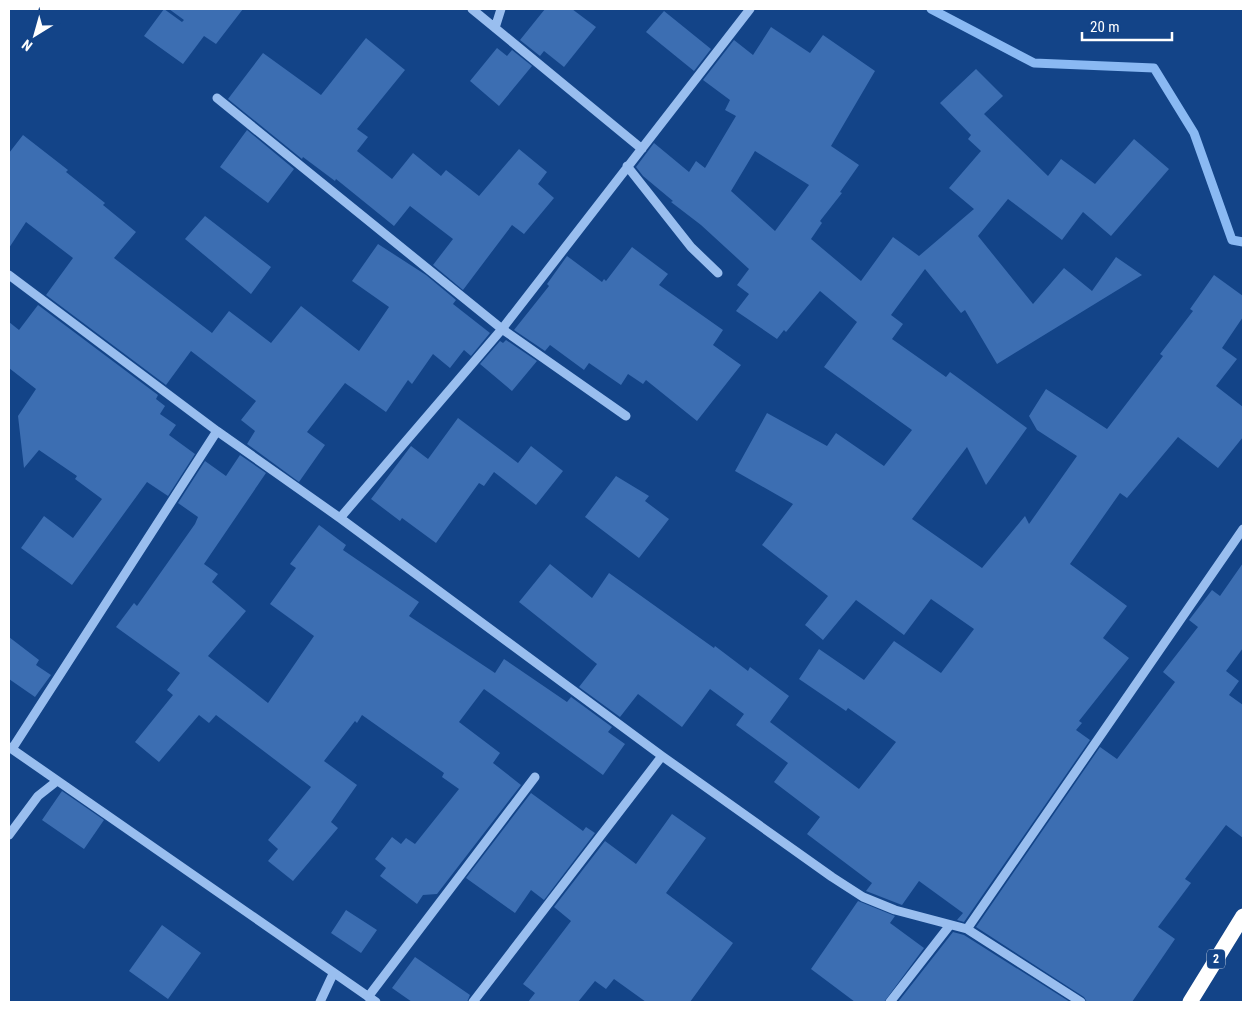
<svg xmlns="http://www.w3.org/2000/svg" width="1252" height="1011" font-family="'Roboto Condensed',sans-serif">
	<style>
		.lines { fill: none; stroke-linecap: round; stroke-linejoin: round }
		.stream { stroke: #8ab9f3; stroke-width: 9 }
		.building { fill: #3c6eb2; fill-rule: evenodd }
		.minor { stroke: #99beef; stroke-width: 9 }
		.highway { stroke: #fff; stroke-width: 15 }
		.labels { text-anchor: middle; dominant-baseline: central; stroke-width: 4.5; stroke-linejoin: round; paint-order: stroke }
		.shield { fill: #134488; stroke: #b8c7db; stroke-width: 1 }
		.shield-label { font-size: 12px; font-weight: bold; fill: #fff }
	</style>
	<rect width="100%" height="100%" fill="#134488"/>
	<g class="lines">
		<!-- stream -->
		<path class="stream" d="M931 9 1034 63 1154 68 1194 133 1232 240 1243 242"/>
	</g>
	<!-- building -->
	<path class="building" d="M164 9 182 22 184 20 169 9H243L216 44 204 36 183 64 144 36Z
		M545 9H572L596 27 564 67 544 51 540 56 520 40Z
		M664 11 711 49 694 71 646 32Z
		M771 27 810 53 823 35 875 71 831 146 859 165 840 192 842 193 820 221 822 223 811 239 861 281 893 237 919 256 974 209 949 188 981 151 968 139 971 135 940 103 976 69 1003 96 984 114 1048 176 1061 159 1095 184 1134 139 1169 169 1111 236 1083 212 1062 240 1008 199 978 236 1033 304 1064 268 1092 291 1116 257 1142 275 997 364 965 310 961 313 925 269 891 315 903 324 892 339 946 377 950 372 1027 428 986 485 967 447 912 519 982 568 1025 516 1029 524 1077 456 1037 430 1029 416 1046 389 1107 429 1163 356 1160 354 1193 311 1190 309 1214 275 1243 296V317L1222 348 1237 359 1216 386 1243 407V437L1218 468 1178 437 1127 498 1120 493 1070 564 1127 606 1103 638 1129 658 1079 721 1082 723 1076 730 1090 740 964 922 957 920 963 913 919 881 902 905 866 891 872 883 807 834 820 817 774 782 788 763 736 725 744 714 710 689 682 727 638 694 620 717 579 687 597 664 519 602 550 564 592 598 609 573 714 648 715 646 748 671 750 667 789 696 770 722 859 789 896 742 848 708 846 711 799 679 819 649 864 680 894 641 941 673 974 629 931 599 904 635 856 600 823 640 805 625 828 596 762 545 793 504 735 471 767 413 827 446 836 433 884 466 912 430 824 367 857 322 820 291 786 332 784 330 777 339 736 311 749 294 737 285 749 269 701 225 671 202 673 201 643 176 636 167 654 143 689 172 696 161 705 168 736 116 725 110 730 100 703 80 734 40 753 55ZM755 151 809 185 775 231 731 191Z
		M366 38 405 70 357 129 368 137 357 151 392 179 413 153 441 176 446 170 479 196 519 149 547 172 538 184 554 198 524 234 512 225 463 290 433 265 453 239 410 206 394 226 336 179 335 181 303 157 302 159 228 99 263 53 321 95Z
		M497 48 507 56 512 50 532 66 499 106 470 81Z
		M247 130 294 169 268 203 220 167Z
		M23 135 68 170 66 172 105 203 103 205 136 232 114 258 212 333 229 311 271 343 301 306 359 351 389 307 352 281 378 244 426 275 456 300 453 304 490 333 471 356 464 350 450 368 433 354 412 384 408 380 386 412 345 383 307 432 325 445 299 482 247 444 255 431 241 420 256 401 191 351 166 385 46 295 73 258 26 222 9 248V153Z
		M205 216 271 267 251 294 185 239Z
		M632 247 668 274 659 285 723 330 713 345 741 365 697 421 646 380 643 384 628 374 621 385 589 363 584 370 550 345 545 351 514 330 549 286 547 284 567 256 602 282 604 279 606 281Z
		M38 305 158 395 156 399 165 406 160 414 176 425 169 435 195 454 168 496 147 482 72 585 21 548 44 516 73 538 102 499 75 479 77 476 39 450 24 468 18 416 36 389 9 368V322L19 330Z
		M506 340 537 361 512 391 480 364 500 341 503 343Z
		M458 418 518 463 531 446 563 471 536 505 494 472 484 486 479 483 436 543 402 518 400 521 371 499 411 446 428 459Z
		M240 455 266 473 204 564 218 574 212 582 246 611 208 656 268 703 314 636 270 604 296 568 290 564 319 525 346 545 343 550 419 602 409 616 495 673 504 659 567 702 571 697 612 727 608 732 625 744 603 775 484 689 459 722 500 753 493 763 521 785 437 894 423 895 417 904 380 876 386 868 375 859 392 837 401 844 406 838 415 844 459 789 442 777 444 773 362 715 357 723 355 721 324 761 357 785 331 822 338 828 293 881 268 861 278 849 268 840 311 787 216 715 209 723 199 715 159 762 135 742 173 695 167 690 180 673 116 627 134 603 137 606 195 524 198 517 178 503 205 461 226 476Z
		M616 476 649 496 645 501 669 519 639 558 585 517Z
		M1243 563V648L1226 671 1239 681 1229 695 1243 705V838L1226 825 1185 879 1191 883 1158 927 1175 939 1132 1002H1087L1084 997 976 927 1100 747 1117 759 1175 682 1163 672 1198 627 1189 620 1212 590 1220 596Z
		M9 637 39 660 36 665 51 675 35 697 9 679Z
		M62 791 104 820 84 849 42 820Z
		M531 793 583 831 586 827 595 833 544 900 531 890 515 913 466 878Z
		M672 814 706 838 666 893 733 943 690 1002H646L614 979 606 989 595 981 578 1002H528L535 993 523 984 571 921 554 907 605 841 636 864Z
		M858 901 895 916 890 923 924 948 884 1002H855L811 969Z
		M346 910 377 930 361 953 331 933Z
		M162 925 201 953 168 999 129 971Z
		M953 932 964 935 1070 1002H898Z
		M415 957 470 995 467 1002H412L392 988Z"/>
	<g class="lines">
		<!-- minor -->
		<path class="minor" d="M472 9 642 149
			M495 28 501 9
			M217 98 502 329 626 416
			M627 166 691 247 718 273
			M9 275 217 431 340 518 662 756 832 877 863 897 895 910 967 929 1081 1002
			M340 518 502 329 750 9
			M9 747 376 1002
			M12 749 217 431
			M9 835 38 796 57 781
			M967 929 1243 529
			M368 997 535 777
			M320 1002 333 974
			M473 1002 662 756
			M890 1002 950 925"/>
		<!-- highway -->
		<path class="highway" d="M1190 1002 1243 916"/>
	</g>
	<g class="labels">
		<!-- shield labels -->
		<rect class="shield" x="1207" y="949.5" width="18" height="19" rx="4"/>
		<g class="shield-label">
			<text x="1216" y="959">2</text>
		</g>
	</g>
	<!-- border -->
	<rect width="1252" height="1011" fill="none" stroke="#ffffff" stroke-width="20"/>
	<!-- north arrow -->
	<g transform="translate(35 35) rotate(217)" stroke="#134488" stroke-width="4" paint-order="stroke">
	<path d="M0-4L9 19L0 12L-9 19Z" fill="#ffffff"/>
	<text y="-8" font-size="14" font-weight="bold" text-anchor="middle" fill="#ffffff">N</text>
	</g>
	<!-- scale -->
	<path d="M1082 32v8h90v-8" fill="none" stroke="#ffffff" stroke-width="2.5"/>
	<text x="1090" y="32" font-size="15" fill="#ffffff" stroke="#134488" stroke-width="4" paint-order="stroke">20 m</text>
</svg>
